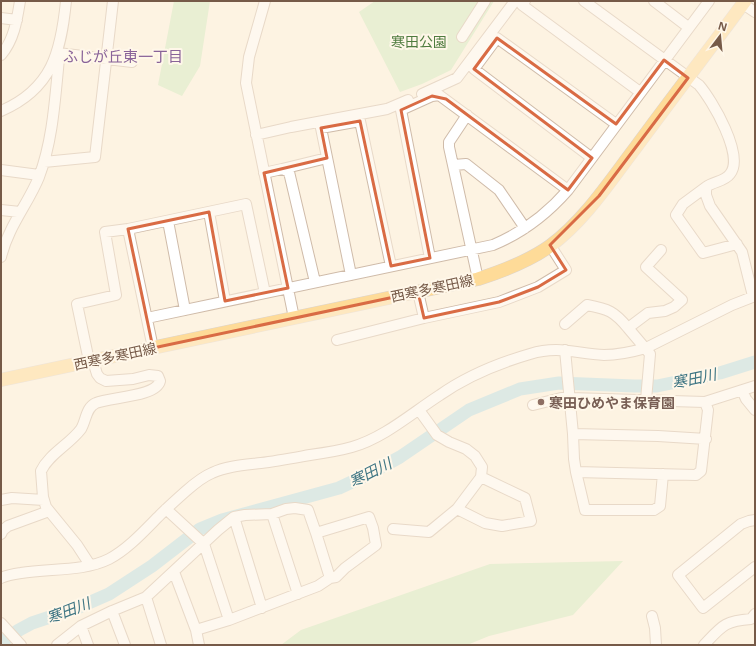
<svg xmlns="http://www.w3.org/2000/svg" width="756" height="646" font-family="'Noto Sans','Noto Sans JP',sans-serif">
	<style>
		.green { fill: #d0ebc0 }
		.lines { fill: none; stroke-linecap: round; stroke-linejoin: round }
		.river { stroke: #b6dee7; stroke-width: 13 }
		.minor-casing { stroke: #cfbba9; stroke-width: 12 }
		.major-casing { stroke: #dbd4cf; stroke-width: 14 }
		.minor { stroke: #fff; stroke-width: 10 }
		.major { stroke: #fedb98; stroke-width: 13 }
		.marked { fill: none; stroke: #d96b44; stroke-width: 3; stroke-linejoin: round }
		.education-dot { fill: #8d6e63; stroke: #fff7e9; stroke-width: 1.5 }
		.labels { text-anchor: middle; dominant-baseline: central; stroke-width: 4; stroke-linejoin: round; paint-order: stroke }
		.park-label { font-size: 14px; fill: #4f7c3f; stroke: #fff7e9 }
		.street-label { font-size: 14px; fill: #765a48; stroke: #fff7e9 }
		.education-label { font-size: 14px; font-weight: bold; fill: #785e54; stroke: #fff7e9; text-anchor: start }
		.neighbourhood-label { font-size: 15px; fill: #896399; stroke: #fff7e9 }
		.water-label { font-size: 15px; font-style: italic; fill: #3e7583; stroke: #fff7e9 }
	</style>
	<rect width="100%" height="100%" fill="#fdf3e2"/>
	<!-- green -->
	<path class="green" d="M174 1H210L200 66 182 96 158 85Z
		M375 1H494L451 70 422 84 400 92 359 12Z
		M623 561 573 615 489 636 467 645H281L301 630 490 564Z"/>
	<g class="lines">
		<!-- river -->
		<path class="river" d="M1 642 19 630 32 623 77 608 109 594 152 566 200 529 222 520 339 488 371 473 400 457 469 410 520 389 559 383 634 386H657L720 373 755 362"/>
		<!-- minor casing -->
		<g class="minor-casing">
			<path id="minor" d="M265 1 249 57 246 83 294 318
				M525 1 522 5 640 92
				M584 1 699 85C712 100 745 156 730 174 724 182 714 181 706 187V195L710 206 742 252 753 296
				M654 1 688 27
				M743 4 755 12
				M1 18 17 20
				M462 37 485 1
				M1 55C14 40 17 20 20 1
				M422 94 457 78 515 1
				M1 111C52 89 61 52 66 1
				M467 115 449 142V147L478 279
				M256 135 291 127 387 109 408 100
				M592 158 474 69 497 38 616 124
				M44 162 95 157 113 1
				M454 165 466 164 499 190 525 228
				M282 169 327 158
				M1 170 39 175
				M264 173 282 169 289 172 315 282
				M706 187 683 204 676 215 703 253 737 244
				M1 210 20 212
				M209 212 225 301
				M168 221 185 310
				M128 229 153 348
				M1 257C8 227 28 204 39 177 53 140 55 98 59 59L58 53 132 62
				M430 258 401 110 432 96 439 95 568 190
				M351 275 321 128 360 121 391 266
				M418 292 424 318
				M147 318 493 245C522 233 547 214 568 190L709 1
				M565 324 587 305C608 309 614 311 628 328
				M337 340 424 318 499 302 538 287 566 270 550 245
				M565 350 573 434 574 459 576 472 585 510H654L660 506 663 474
				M89 361 77 304 116 295 105 232 128 229 246 204 265 293
				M742 390 746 399 755 410
				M646 400 650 354 628 328 648 313 665 311 674 307 682 300 646 267 661 250
				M533 405 561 398H570L705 402 755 386
				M573 434 658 436 706 439
				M576 472 696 475 701 471 708 410 705 402
				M1 500 12 498 44 500
				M166 509 204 544 229 620
				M457 509 485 523 502 526 531 521 525 498 481 477
				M272 514 298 594
				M234 517 262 608
				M755 520 749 521 741 524 678 575 703 608 755 567
				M393 529 429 532 457 509 481 477 482 467 475 456 466 449 449 442 437 435 419 410
				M1 534 3 530 8 526 49 511
				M90 565 77 545 46 507 43 497 41 471C49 454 70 444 81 429 86 421 86 407 96 403 110 397 156 397 160 381L158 376 149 375 133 379 106 381 100 378 97 374 93 361
				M174 572 196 630
				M1 578C7 575 14 574 21 573 49 568 83 572 109 559 128 549 144 531 160 515 168 507 177 499 186 491 194 484 202 477 212 473 227 466 244 465 261 463 277 461 293 458 310 455 324 453 338 451 352 447 384 438 412 413 440 395 467 376 499 363 530 354 559 345 577 354 604 355 619 355 632 352 646 348L732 305 755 296
				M146 597 161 645
				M112 611 125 645
				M652 616 655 628 656 645
				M1 623 21 645
				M81 626 88 645
				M57 645 81 626 112 611 146 597 218 530 234 517 245 515 272 514 286 509 295 508 308 510 316 533 330 578
				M199 645 196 630 229 620 318 586 330 578 336 577 345 568 376 545 373 528 369 517 316 533
				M704 645C722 626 724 621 751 619L755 614"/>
		</g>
		<!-- major casing -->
		<g class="major-casing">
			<path id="major" d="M1 380 478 279C503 271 529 261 550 246 585 220 610 181 636 147 672 98 709 50 745 1"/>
		</g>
		<!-- minor -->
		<use href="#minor" class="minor"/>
		<!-- major -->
		<use href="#major" class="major"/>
	</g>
	<!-- marked area -->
	<path d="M0 0H756V646H0ZM497 38 616 124 664 60 688 78 599 196 550 245 566 270 538 287 499 302 424 318 418 292 153 348 128 229 209 212 225 301 288 288 264 173 327 158 321 128 360 121 391 266 430 258 401 110 432 96 446 99 568 190 592 158 474 69Z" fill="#fdf3e2" fill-opacity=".55" fill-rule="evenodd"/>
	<path class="marked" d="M497 38 616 124 664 60 688 78 599 196 550 245 566 270 538 287 499 302 424 318 418 292 153 348 128 229 209 212 225 301 288 288 264 173 327 158 321 128 360 121 391 266 430 258 401 110 432 96 446 99 568 190 592 158 474 69Z"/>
	<!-- markers -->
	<circle class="education-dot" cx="541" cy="402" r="4"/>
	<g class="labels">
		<!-- park labels -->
		<g class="park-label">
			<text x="419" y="41">寒田公園</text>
		</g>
		<!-- street labels -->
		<g class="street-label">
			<text transform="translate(432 288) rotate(-12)">西寒多寒田線</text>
			<text transform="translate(115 356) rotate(-12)">西寒多寒田線</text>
		</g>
		<!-- education labels -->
		<g class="education-label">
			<text x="549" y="402">寒田ひめやま保育園</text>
		</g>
		<!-- neighbourhood labels -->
		<g class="neighbourhood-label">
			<text x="123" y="56">ふじが丘東一丁目</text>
		</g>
		<!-- water labels -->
		<g class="water-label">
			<text transform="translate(694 378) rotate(-12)">寒田川</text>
			<text transform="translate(370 472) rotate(-27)">寒田川</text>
			<text transform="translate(68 610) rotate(-21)">寒田川</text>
		</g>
	</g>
	<!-- border -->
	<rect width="756" height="646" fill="none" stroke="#765a48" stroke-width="4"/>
	<!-- north arrow -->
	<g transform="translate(720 36) rotate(16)" stroke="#fff7e9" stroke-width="3" paint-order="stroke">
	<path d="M0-3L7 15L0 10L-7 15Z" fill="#765a48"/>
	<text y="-6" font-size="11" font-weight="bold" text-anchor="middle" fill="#765a48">N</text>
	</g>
</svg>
